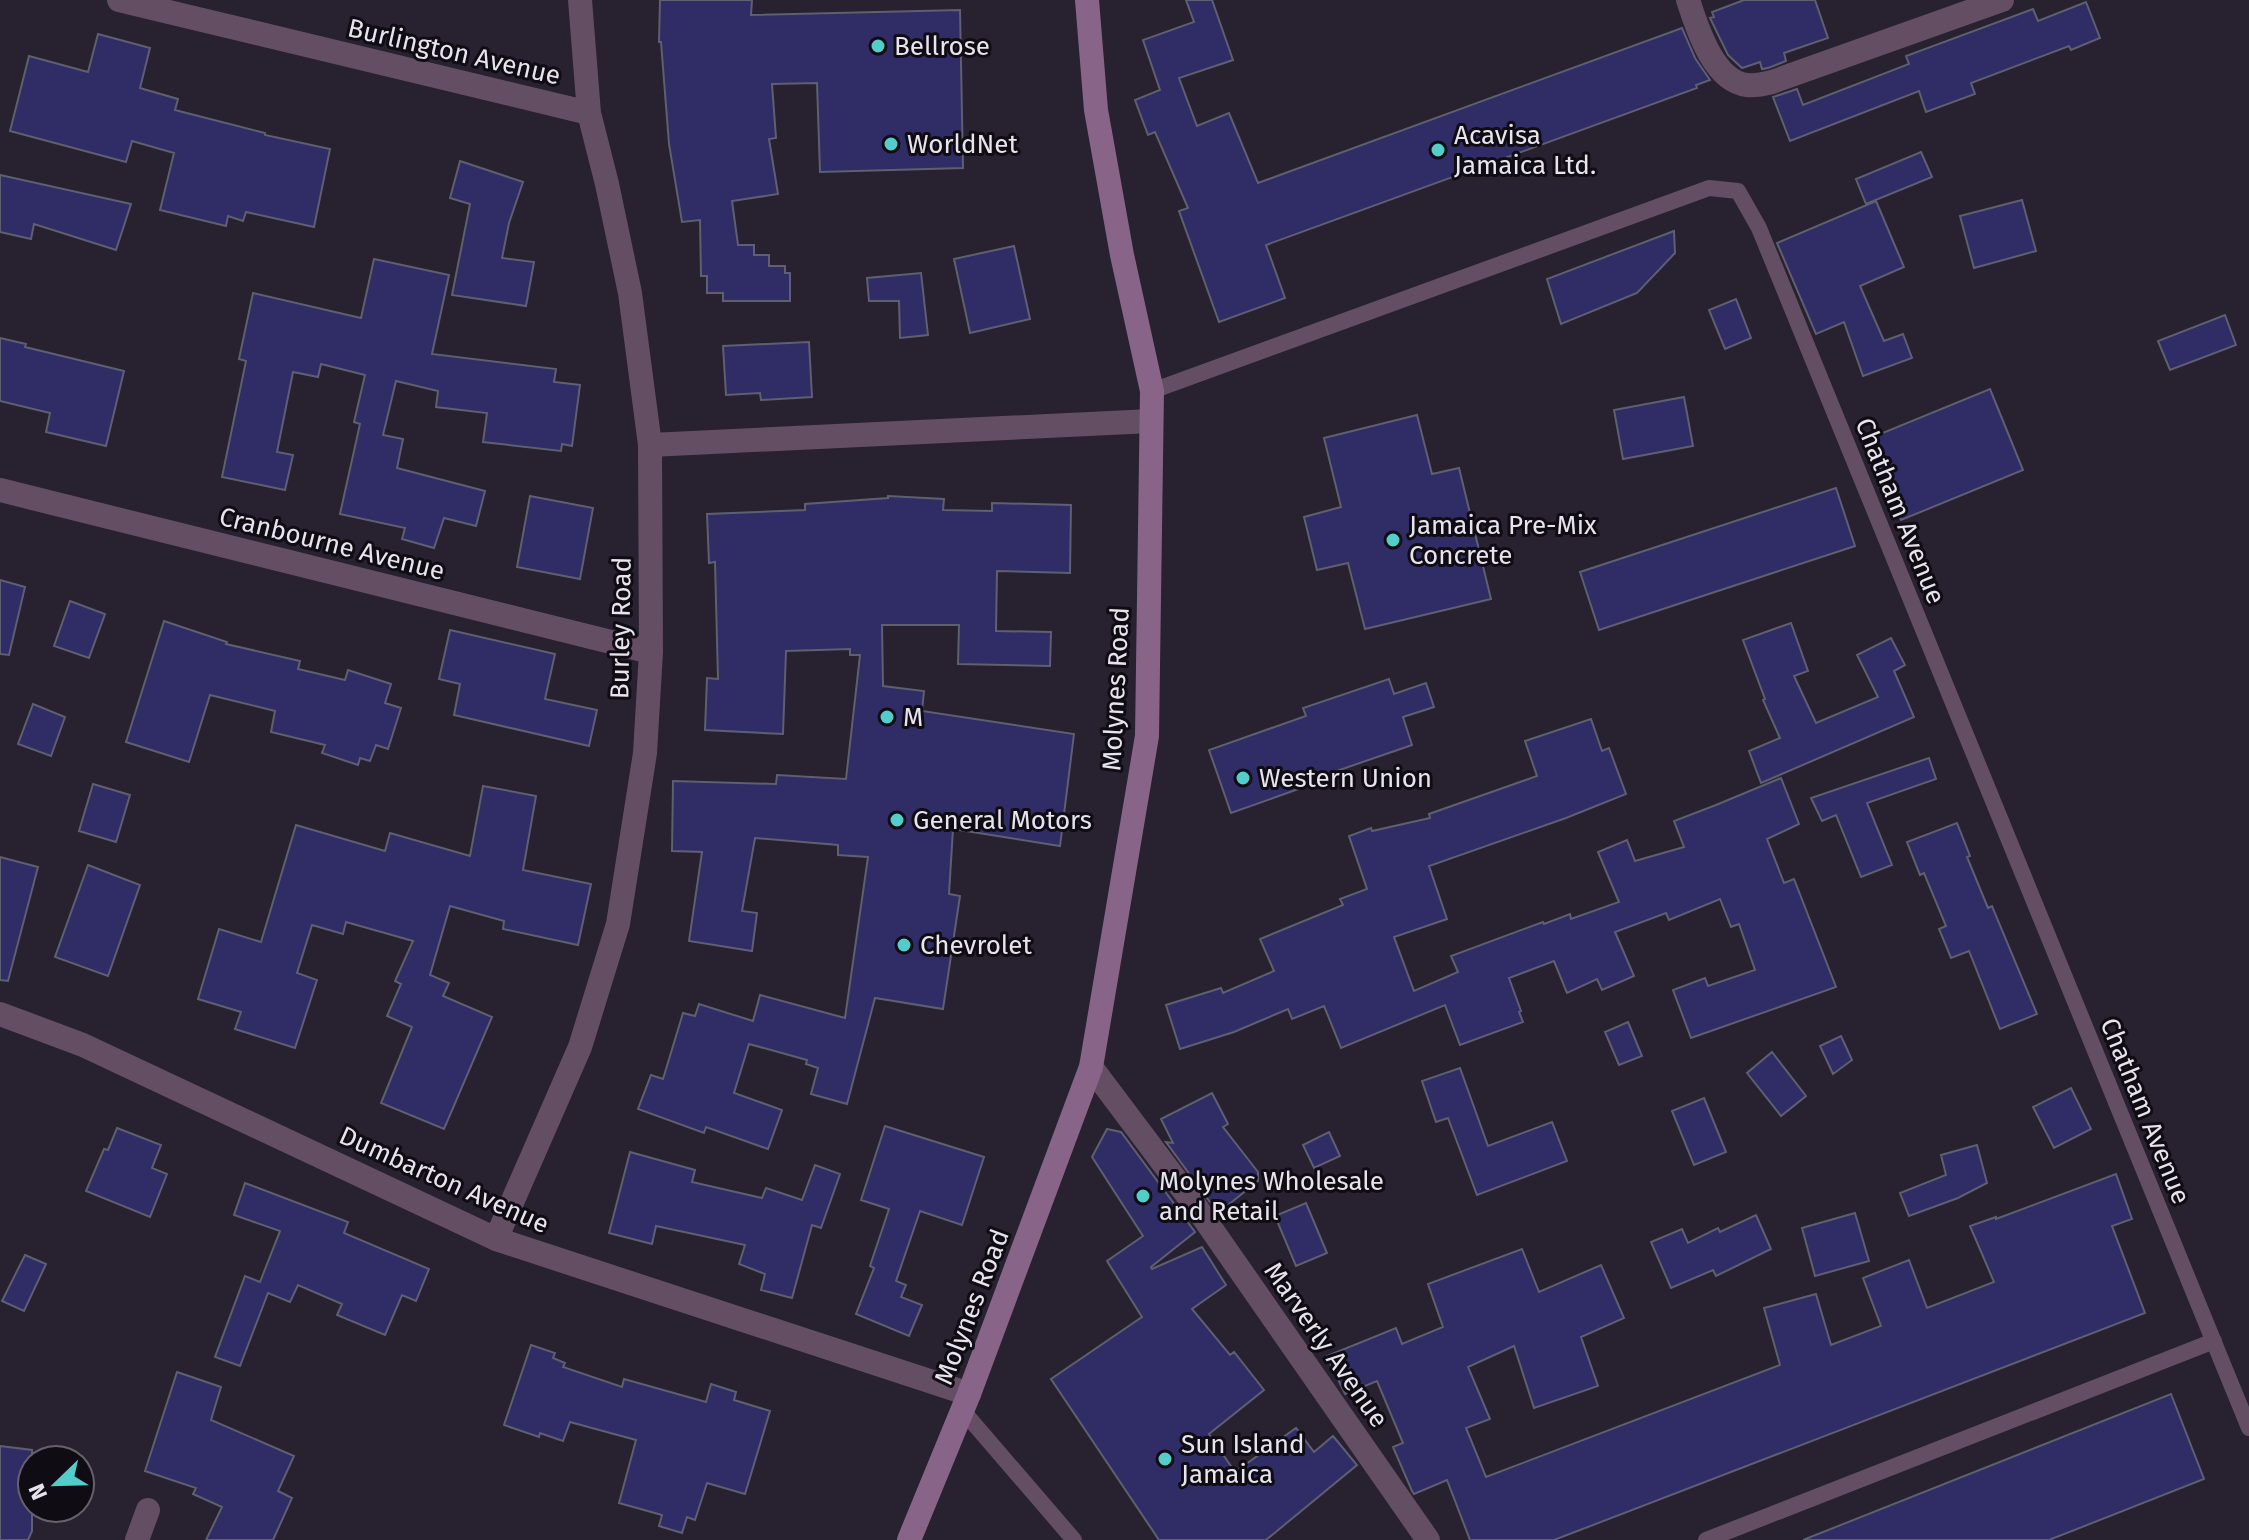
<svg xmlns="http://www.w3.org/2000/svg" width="2249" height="1540" font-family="'Fira Sans',sans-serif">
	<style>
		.building { fill: #2f2c66; stroke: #5e5f71; stroke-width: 2 }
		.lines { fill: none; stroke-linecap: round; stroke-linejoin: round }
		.service { stroke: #644e64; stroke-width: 16 }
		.minor { stroke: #644e64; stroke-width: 24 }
		.secondary { stroke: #886588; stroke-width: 24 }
		.poi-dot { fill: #53cdc9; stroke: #0f0c13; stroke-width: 3 }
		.labels { text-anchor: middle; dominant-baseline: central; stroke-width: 6; stroke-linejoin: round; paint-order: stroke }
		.poi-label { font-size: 26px; fill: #e8e4ee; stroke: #0f0c13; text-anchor: start }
		.street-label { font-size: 26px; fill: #e8e4ee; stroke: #0f0c13 }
	</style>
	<rect width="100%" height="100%" fill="#272130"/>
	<!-- building -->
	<path class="building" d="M660 0H752L751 15 960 10 963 168 820 172 817 83 772 84 776 138 769 139 778 194 732 201 738 245H754V255H769V266H785V273H790V301H723V293H707V276H701L700 220 682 222 669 144 661 42H659Z
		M1186 0H1212L1233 60 1179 78 1197 126 1229 113 1258 183 1682 28 1695 58 1710 80 1696 85 1697 88 1266 245 1285 298 1219 322 1179 211 1188 208 1155 132 1148 135 1135 100 1160 90 1143 40 1194 22Z
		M1744 0H1815L1828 38 1784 53 1786 61 1768 68 1762 69 1760 62 1742 68 1728 55 1710 18 1714 17 1712 12Z
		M2086 2 2100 38 2071 50 2069 46 1971 83 1975 94 1926 112 1919 91 1790 141 1773 97 1797 89 1803 105 1909 64 1906 56 2033 9 2038 21Z
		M98 34 150 48 140 88 178 99 175 110 265 133V135L330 149 314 227 246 212 243 221 228 216 226 226 160 210 174 153 132 141 126 162 10 131 29 56 88 72Z
		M1921 152 1932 177 1866 204 1856 179Z
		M460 161 523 182 509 223 502 258 534 262 526 306 452 295 470 204 450 198Z
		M0 175 131 204 116 250 34 224 31 239 0 232Z
		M2022 200 2036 251 1974 268 1960 216Z
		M1876 201 1904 267 1860 286 1884 341 1903 334 1912 358 1863 376 1844 322 1816 334 1777 243Z
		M1674 231 1675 253 1637 293 1561 324 1547 279Z
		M1014 246 1030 319 970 333 954 259Z
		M374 259 449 275 432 354 556 369 554 382 580 385 572 446 562 444 561 451 483 442 487 413 436 407 438 391 396 381 383 435 403 439 397 468 485 491 476 526 444 518 434 548 402 539 405 528 340 514 360 424 354 422 365 375 321 364 318 377 293 372 277 452 293 455 285 490 222 477 246 361 239 359 253 293 361 318Z
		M921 273 928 335 900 338 899 301H869L867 278Z
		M1736 299 1751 338 1725 349 1709 310Z
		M2225 315 2236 345 2170 370 2158 341Z
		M0 338 26 344 25 347 124 371 106 446 46 432 50 413 0 401Z
		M809 342 812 397 761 400 760 393 726 395 723 346Z
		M1990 389 2023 470 1901 520 1868 439Z
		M1684 397 1693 446 1623 459 1614 410Z
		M1417 415 1432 474 1459 468 1491 599 1365 629 1348 563 1317 570 1304 517 1341 507 1324 438Z
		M1836 488 1855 546 1599 630 1580 572Z
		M530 496 593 508 580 579 517 567Z
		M888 496 944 499 943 510 992 511V503L1071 505 1070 573 997 571 996 631 1051 632 1050 666 958 664 959 625H882L883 686 924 691 922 711 1074 734 1060 846 953 829 949 894 960 896 943 1009 875 998 847 1104 811 1094 818 1068 806 1064 807 1060 749 1044 734 1093 782 1110 768 1149 706 1127 704 1133 638 1109 651 1075 663 1079 683 1013 695 1016 699 1004 753 1021 760 995 845 1018 868 857 838 855V845L755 838 742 911 757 913 752 951 689 941 702 852 672 851 673 781 776 784 777 775 846 779 860 655H850V649L786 651 783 734 705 730 707 678 718 679 715 562 709 563 707 514 805 510V504L888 498Z
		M0 580 25 587 9 655 0 654Z
		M70 601 105 614 89 658 54 646Z
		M164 621 227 642 226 644 300 661 298 669 345 680 348 670 391 684 385 703 401 708 388 749 376 745 370 761 360 758 358 765 322 753 325 745 271 732 275 711 210 695 189 762 126 742Z
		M1791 623 1808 671 1794 676 1816 723 1878 697 1857 655 1891 638 1905 665 1894 671 1914 717 1761 783 1749 751 1780 738 1763 700 1765 699 1743 640Z
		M450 630 555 654 545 699 597 710 589 746 454 715 460 684 439 679Z
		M1389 679 1394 694 1426 683 1434 707 1403 717 1412 745 1322 776 1324 780 1231 813 1209 750 1306 716 1303 708Z
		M33 704 65 717 51 756 18 744Z
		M1591 719 1602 751 1609 748 1626 794 1566 818 1429 866 1447 919 1394 937 1414 991 1458 972 1451 956 1543 922 1544 924 1570 914 1571 919 1619 902 1598 852 1627 840 1635 861 1684 847 1674 821 1716 805 1781 778 1799 824 1767 839 1784 883 1794 879 1836 987 1691 1038 1673 990 1705 978 1708 986 1755 970 1739 924 1731 927 1720 899 1669 920 1666 913 1615 932 1634 976 1602 990 1597 979 1567 993 1554 961 1509 978 1521 1011 1519 1012 1523 1022 1460 1045 1445 1005 1341 1048 1324 1006 1292 1019 1288 1009 1234 1032 1180 1049 1166 1005 1221 988 1223 993 1274 971 1260 939 1343 905 1340 899 1367 889 1349 836 1371 828 1372 831 1430 818 1429 814 1537 776 1525 741Z
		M1929 758 1936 779 1867 803 1892 865 1861 877 1836 815 1822 821 1811 798Z
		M93 784 130 795 116 842 79 831Z
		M483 786 536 796 523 870 591 884 578 945 503 929 504 921 450 906 430 975 449 983 443 996 492 1017 444 1129 381 1103 412 1027 387 1016 401 984 395 981 413 941 346 922 343 934 312 925 297 973 317 980 295 1048 235 1029 241 1012 198 999 219 929 261 942 296 825 385 851 390 833 470 856Z
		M1957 823 1970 856 1967 857 1988 908 1992 906 2037 1014 2000 1029 1969 951 1951 958 1939 929 1946 926 1924 873 1920 875 1907 842Z
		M0 857 38 867 8 981 0 980Z
		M88 865 140 885 108 976 55 957Z
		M1628 1022 1642 1056 1619 1065 1605 1032Z
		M1841 1036 1852 1060 1833 1074 1820 1046Z
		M1772 1052 1806 1096 1781 1116 1747 1073Z
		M1460 1068 1488 1146 1552 1122 1567 1161 1477 1195 1448 1118 1436 1122 1422 1081Z
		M2071 1088 2091 1129 2054 1148 2033 1107Z
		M1212 1093 1228 1124 1223 1127 1258 1172V1181L1218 1213 1166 1142 1173 1143 1161 1119Z
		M1704 1098 1726 1152 1694 1165 1672 1111Z
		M885 1126 984 1157 962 1225 920 1211 896 1281 906 1285 901 1297 922 1305 909 1336 856 1314 874 1268 870 1266 889 1209 861 1200Z
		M117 1128 161 1145 152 1168 167 1174 150 1217 86 1191 104 1149 108 1150Z
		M1107 1129 1121 1132 1195 1232 1151 1267 1152 1269 1202 1247 1226 1285 1192 1309 1230 1355 1234 1352 1264 1390 1209 1434 1235 1472 1296 1428 1314 1452 1333 1436 1357 1465 1266 1540H1159L1051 1379 1142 1317 1107 1261 1143 1236 1092 1157Z
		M1329 1132 1340 1156 1314 1168 1303 1145Z
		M1977 1145 1987 1183 1958 1198 1909 1216 1900 1193 1946 1175 1941 1155Z
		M630 1152 695 1170 692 1182 762 1198 766 1188 802 1200 815 1165 840 1174 821 1228 812 1225 792 1298 761 1290 765 1274 739 1264 745 1245 656 1226 652 1244 609 1233Z
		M2116 1174 2132 1219 2112 1226 2145 1313 1554 1540H1470L1447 1480 1414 1494 1412 1491 1393 1447 1403 1443 1377 1381 1345 1394 1327 1356 1396 1328 1402 1344 1443 1327 1428 1284 1522 1249 1539 1292 1601 1265 1624 1318 1581 1337 1598 1386 1534 1408 1514 1346 1468 1367 1490 1419 1466 1428 1486 1477 1780 1365 1764 1308 1816 1294 1831 1345 1881 1326 1863 1278 1909 1260 1927 1308 1994 1282 1970 1226 1996 1217V1219Z
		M245 1183 348 1222 344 1233 429 1269 416 1301 402 1295 385 1335 337 1315 342 1304 298 1285 290 1302 268 1293 240 1366 215 1357 245 1276 260 1282 280 1231 234 1215Z
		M1306 1203 1327 1253 1296 1266 1275 1216Z
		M1855 1213 1869 1261 1815 1276 1802 1228Z
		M1756 1215 1771 1249 1716 1276 1713 1270 1671 1288 1651 1242 1682 1229 1688 1243 1718 1228 1720 1232Z
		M25 1255 46 1264 24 1311 2 1301Z
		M531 1345 555 1353 553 1358 565 1363 563 1367 622 1387 624 1379 706 1402 711 1384 736 1392 734 1400 770 1411 745 1494 707 1483 695 1520 687 1517 682 1533 659 1526 662 1515 619 1503 636 1440 570 1422 563 1441 540 1433 539 1437 504 1425Z
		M177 1372 221 1387 211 1420 294 1456 278 1491 292 1498 273 1540H206L222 1507 193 1494 196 1488 145 1471Z
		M2171 1394 2204 1479 2049 1540H1803Z
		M0 1446 32 1450V1531L28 1540H0Z"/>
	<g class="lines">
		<!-- service -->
		<path class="service" d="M1152 391 1709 188 1738 191 1759 228 2249 1428
			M963 1411 1074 1540
			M1706 1540 2214 1341"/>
		<!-- minor -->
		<path class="minor" d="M119 0 589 113
			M1688 0C1697 27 1713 81 1747 85 1755 86 1764 84 1772 82L2002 0
			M650 445 1151 421
			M0 490 651 652
			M0 1014 83 1045 496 1239 969 1394
			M1091 1067 1194 1204 1428 1540
			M496 1239 580 1047 618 924 645 753 651 652 650 445 630 293 607 184 589 113 580 0
			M137 1540 148 1510"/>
		<!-- secondary -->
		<path class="secondary" d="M909 1540 969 1394 1091 1067 1147 736 1152 391 1122 255 1096 110 1087 0"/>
	</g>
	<!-- markers -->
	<g class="poi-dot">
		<circle cx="878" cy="46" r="8"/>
		<circle cx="891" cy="144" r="8"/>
		<circle cx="1438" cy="150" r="8"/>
		<circle cx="1393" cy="540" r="8"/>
		<circle cx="887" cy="717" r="8"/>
		<circle cx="1243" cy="778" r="8"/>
		<circle cx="897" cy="820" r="8"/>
		<circle cx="904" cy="945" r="8"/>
		<circle cx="1143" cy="1196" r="8"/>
		<circle cx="1165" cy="1459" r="8"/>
	</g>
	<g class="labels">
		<!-- poi labels -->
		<g class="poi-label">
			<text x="894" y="46">Bellrose</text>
			<text x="1454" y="135">Acavisa<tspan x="1454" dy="30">Jamaica Ltd.</tspan></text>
			<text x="907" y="144">WorldNet</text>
			<text x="1409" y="525">Jamaica Pre-Mix<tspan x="1409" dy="30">Concrete</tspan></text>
			<text x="903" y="717">M</text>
			<text x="1259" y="778">Western Union</text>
			<text x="913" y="820">General Motors</text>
			<text x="920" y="945">Chevrolet</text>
			<text x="1159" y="1181">Molynes Wholesale<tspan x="1159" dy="30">and Retail</tspan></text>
			<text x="1181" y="1444">Sun Island<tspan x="1181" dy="30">Jamaica</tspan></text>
		</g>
		<!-- street labels -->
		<g class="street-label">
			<text transform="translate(454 52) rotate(13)">Burlington Avenue</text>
			<text transform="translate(1900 511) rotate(68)">Chatham Avenue</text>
			<text transform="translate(332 544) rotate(14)">Cranbourne Avenue</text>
			<text transform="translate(621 628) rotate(-89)">Burley Road</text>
			<text transform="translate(1116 689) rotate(-87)">Molynes Road</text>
			<text transform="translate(2145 1111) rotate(68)">Chatham Avenue</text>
			<text transform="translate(444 1180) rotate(24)">Dumbarton Avenue</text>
			<text transform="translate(972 1307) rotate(-69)">Molynes Road</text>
			<text transform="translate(1326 1345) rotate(55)">Marverly Avenue</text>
		</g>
	</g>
	<!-- north arrow -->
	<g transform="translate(56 1484) rotate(247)"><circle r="38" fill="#0f0c13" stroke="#66626b" stroke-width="2"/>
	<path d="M0-6L14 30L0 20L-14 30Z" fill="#53cdc9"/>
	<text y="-12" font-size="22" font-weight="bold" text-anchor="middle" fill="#e8e4ee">N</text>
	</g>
</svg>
